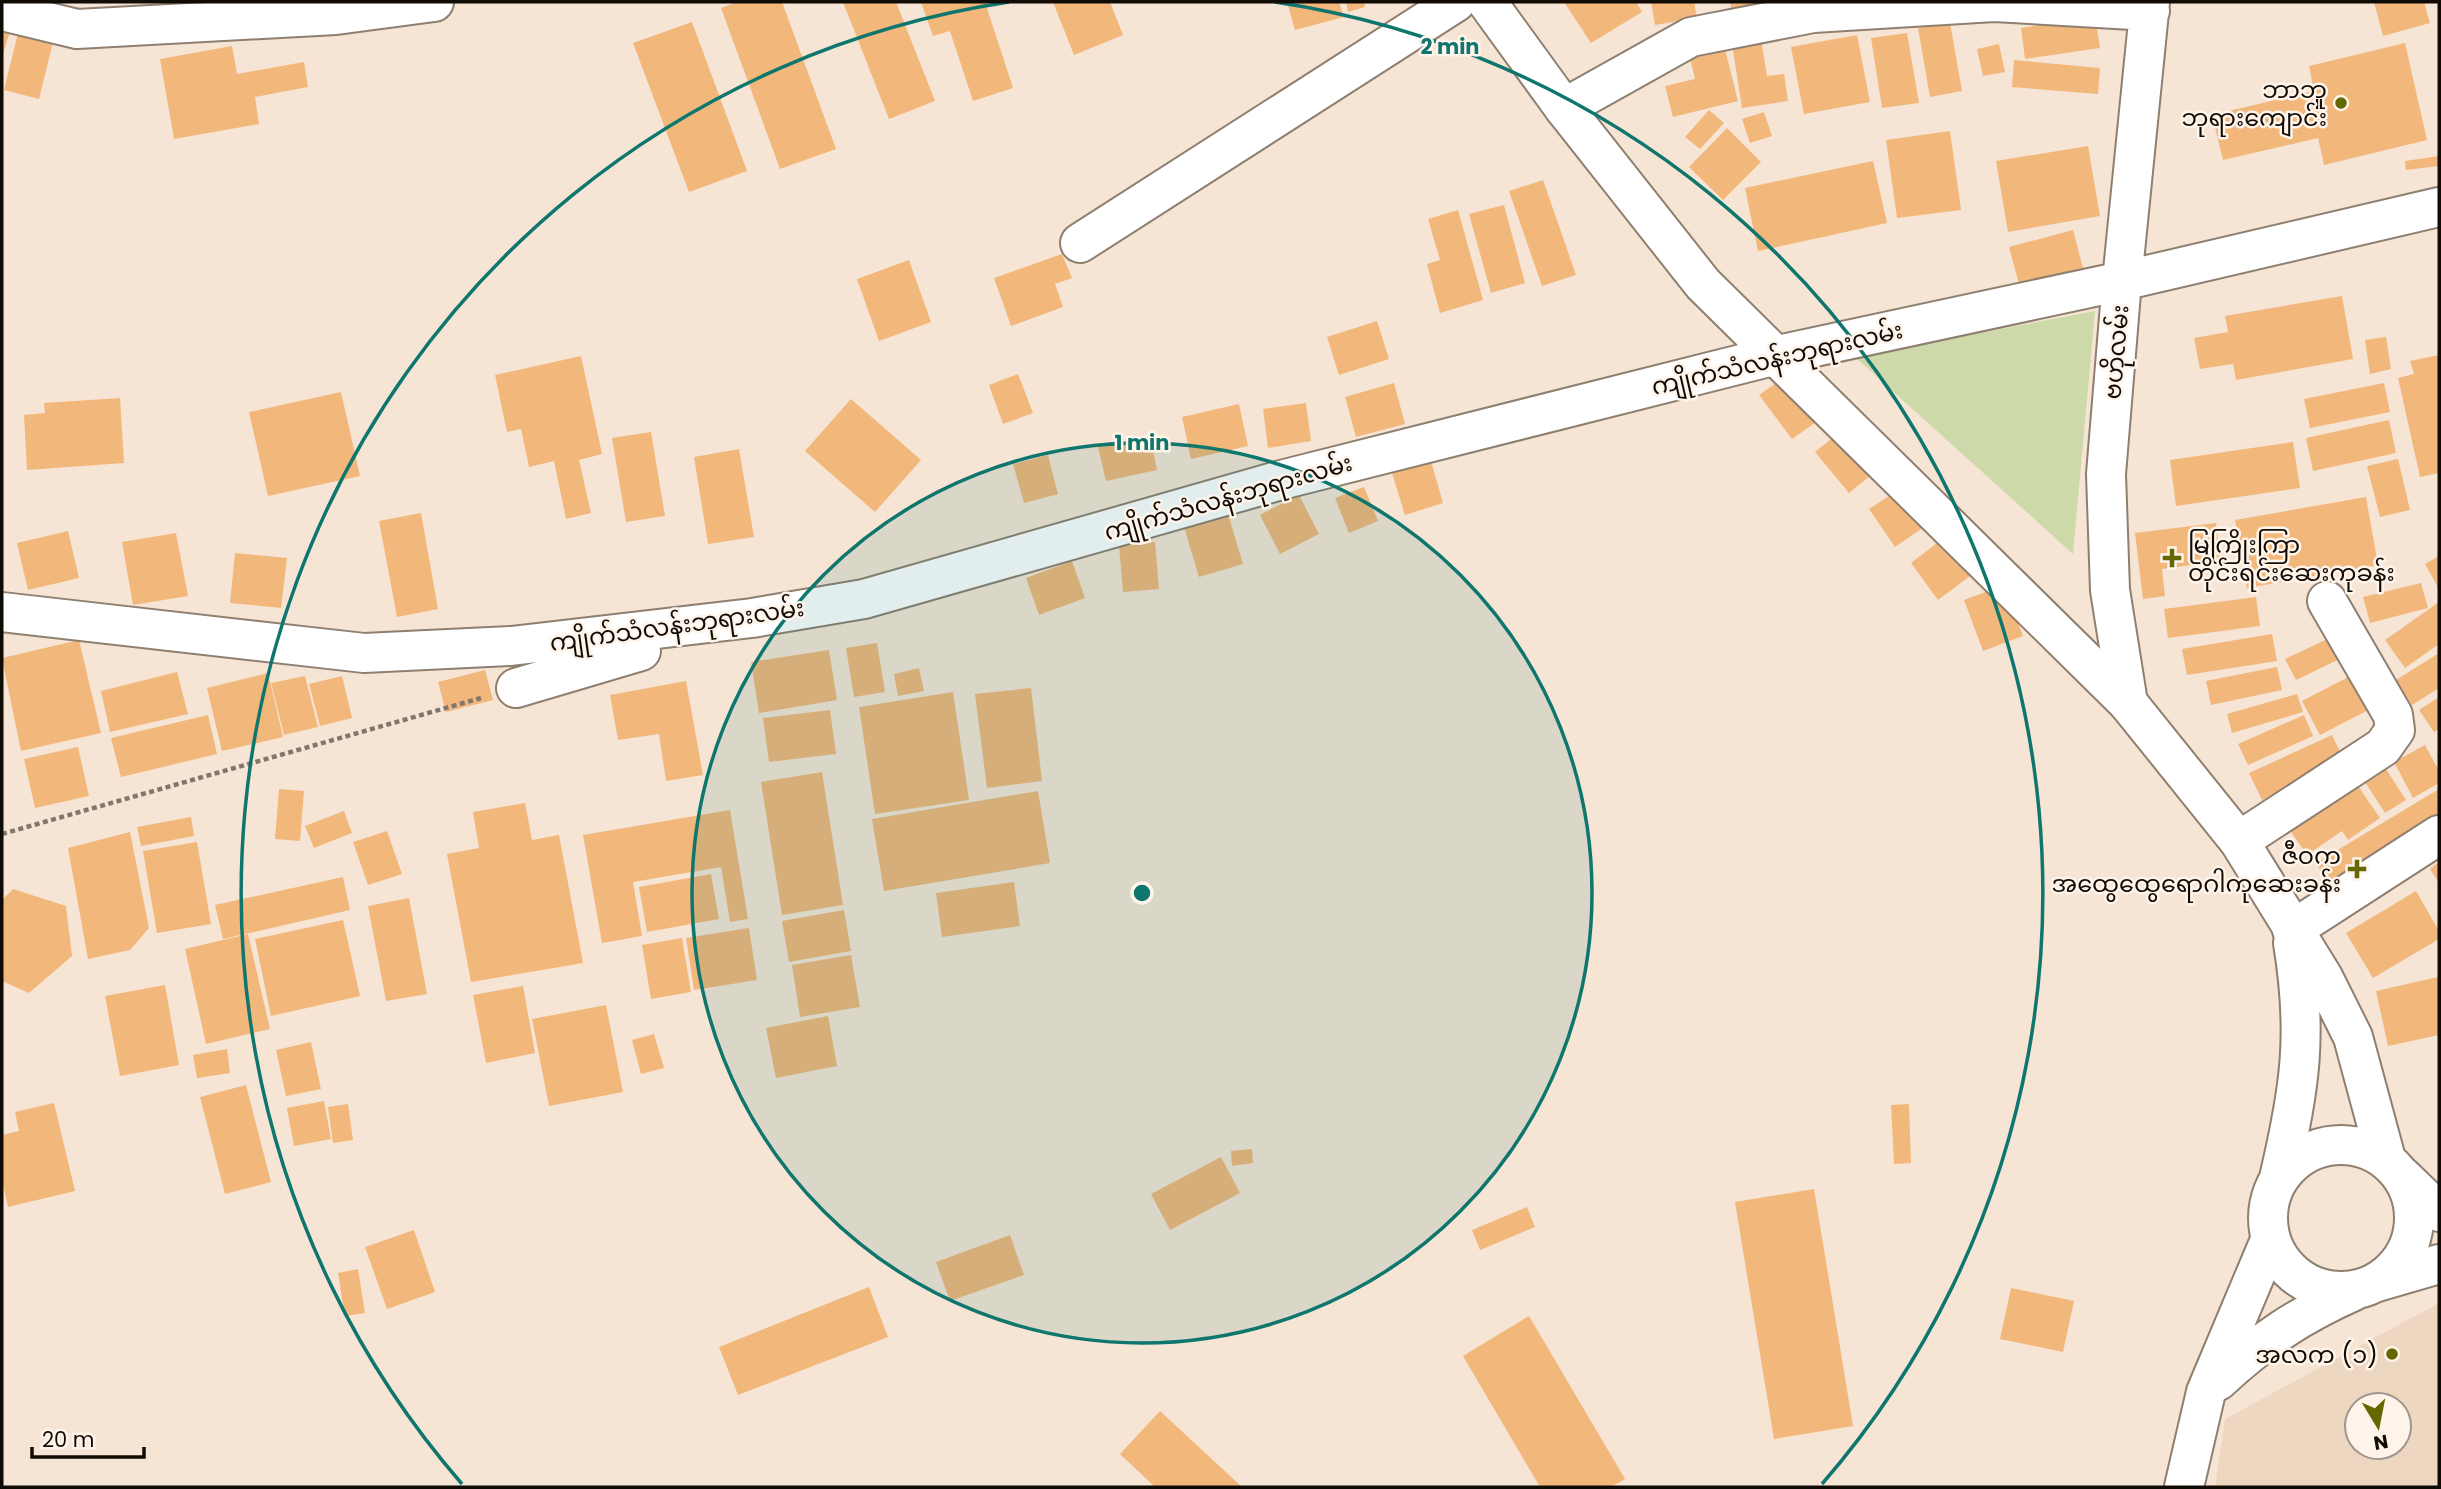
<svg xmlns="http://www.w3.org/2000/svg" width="2441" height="1489" font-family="Poppins,'Noto Sans Myanmar',sans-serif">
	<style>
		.built { fill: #eed7c1; fill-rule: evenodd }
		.green { fill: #cdd9a9 }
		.building { fill: #f2b77b }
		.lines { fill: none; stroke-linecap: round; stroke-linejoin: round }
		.minor-casing { stroke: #8e7f70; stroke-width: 42 }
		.major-casing { stroke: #8e7f70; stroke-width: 42 }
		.path { stroke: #81766b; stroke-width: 4.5; stroke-dasharray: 5 3.5; stroke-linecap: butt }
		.minor { stroke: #fff; stroke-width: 38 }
		.major { stroke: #fff; stroke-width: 38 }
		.ring { fill: none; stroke: #0f766e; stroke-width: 3.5 }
		.poi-dot { fill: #656701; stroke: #fef4ea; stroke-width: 2.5 }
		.labels { text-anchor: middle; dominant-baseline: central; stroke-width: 5; stroke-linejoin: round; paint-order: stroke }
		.poi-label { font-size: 24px; fill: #110b06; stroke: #fef4ea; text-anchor: end }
		.street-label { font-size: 24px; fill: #110b06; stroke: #fef4ea }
		.centre { fill: #0f766e; stroke: #fef4ea; stroke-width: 3.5 }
		.ring-label { font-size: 21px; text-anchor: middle; font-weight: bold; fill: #0f766e; stroke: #fef4ea; stroke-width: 5; stroke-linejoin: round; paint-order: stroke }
	</style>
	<rect width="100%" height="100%" fill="#f6e5d5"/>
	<!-- built -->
	<path class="built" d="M2439 1303V1487H2215L2225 1419ZM2357 1405H2399V1447H2357Z"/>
	<!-- green -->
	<path class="green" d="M2095 311 2073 554 1855 357Z"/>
	<!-- building -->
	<path class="building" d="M737 2H782L836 149 780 169 721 8Z
		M843 2H896L935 101 889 119Z
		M921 2H985L1013 88 973 101 950 31 933 36Z
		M1053 2H1110L1123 35 1074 55Z
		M1287 2H1339L1344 17 1295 30Z
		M1346 2H1364L1365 7 1348 12Z
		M1564 2H1636L1642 12 1591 43Z
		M1651 2H1694L1697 18 1655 25Z
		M1730 2H1765L1767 10 1733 17Z
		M2374 2H2424L2430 23 2383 36Z
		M2095 17 2100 48 2025 59 2021 28Z
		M692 22 747 171 689 192 633 43Z
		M1950 23 1962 91 1930 97 1918 28Z
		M2 25 11 28 2 57Z
		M19 29 54 38 39 99 4 90Z
		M1760 33 1767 76 1784 74 1788 101 1742 108 1731 37Z
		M1907 33 1919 103 1882 108 1871 38Z
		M1857 35 1870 102 1804 114 1791 47Z
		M2405 43 2427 140 2324 165 2318 138 2223 160 2212 115 2314 91 2309 66Z
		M1999 44 2005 72 1983 76 1977 49Z
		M1724 45 1738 101 1673 117 1665 86 1695 79 1689 54Z
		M232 46 237 74 304 62 308 87 255 97 259 124 174 139 160 59Z
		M2014 60 2100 68 2098 94 2012 87Z
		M1709 110 1724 123 1700 149 1685 137Z
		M1764 112 1772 136 1750 143 1742 119Z
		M1727 128 1761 162 1723 200 1689 167Z
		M1950 131 1961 210 1897 218 1886 140Z
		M2088 146 2100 216 2008 232 1996 161Z
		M2439 156V166L2406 170 2405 161Z
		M1873 161 1887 223 1758 251 1745 188Z
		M1543 180 1576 275 1542 286 1509 191Z
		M1504 205 1525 283 1491 293 1469 214Z
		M1458 210 1483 300 1440 313 1427 264 1440 260 1428 219Z
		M2073 230 2083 268 2019 284 2009 247Z
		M1062 254 1072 278 1055 284 1063 307 1011 326 994 278Z
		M909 260 931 322 879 341 857 279Z
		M2342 296 2353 359 2236 380 2233 364 2200 369 2194 338 2228 332 2225 316Z
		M1377 321 1389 359 1339 375 1327 337Z
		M2386 337 2391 369 2370 374 2365 340Z
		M2439 355V473L2420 477 2398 378 2414 374 2410 361Z
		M581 356 602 454 579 460 591 513 566 519 554 461 529 467 521 429 507 432 495 375Z
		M1018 374 1033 413 1003 424 989 385Z
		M1789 374 1822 418 1792 439 1759 395Z
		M1394 383 1405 424 1356 437 1345 397Z
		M2384 383 2390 412 2310 428 2304 399Z
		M341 392 360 476 268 496 249 412Z
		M120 398 124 463 27 470 24 415 45 413 44 403Z
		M851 399 921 460 875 512 805 451Z
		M1306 403 1311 441 1268 448 1263 409Z
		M1239 404 1248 446 1191 459 1182 417Z
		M2389 420 2396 453 2313 471 2306 438Z
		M1846 427 1880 468 1849 493 1815 452Z
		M651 432 665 516 626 522 612 438Z
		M1150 436 1157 470 1106 481 1098 447Z
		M2293 442 2300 488 2176 506 2170 460Z
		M739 449 754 537 708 544 694 457Z
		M1048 455 1058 494 1024 503 1013 464Z
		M2398 459 2410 510 2380 517 2367 466Z
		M1431 461 1443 503 1405 515 1392 473Z
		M1906 485 1931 522 1895 547 1869 509Z
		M1364 487 1378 521 1349 533 1335 498Z
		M1299 495 1319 534 1280 554 1260 515Z
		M2366 497 2378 565 2247 588 2235 520Z
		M421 513 438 609 397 617 379 521Z
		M1228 514 1243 564 1199 577 1184 527Z
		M2216 523 2221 561 2162 569 2165 596 2143 599 2135 533Z
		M1954 530 1982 567 1938 600 1911 563Z
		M68 531 79 578 28 590 17 543Z
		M176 533 188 596 133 605 122 542Z
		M1155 542 1159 589 1123 592 1119 545Z
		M235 553 287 558 281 608 230 603Z
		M2439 556V589L2425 564Z
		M1072 561 1085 598 1039 615 1026 578Z
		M2421 583 2428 608 2370 623 2363 597Z
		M2004 585 2023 636 1983 651 1964 600Z
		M2256 597 2260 626 2168 638 2164 609Z
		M2439 602V644L2405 668 2385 640Z
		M2272 634 2277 661 2187 675 2182 649Z
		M2338 634 2348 655 2296 680 2285 659Z
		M79 640 101 733 21 751 2 658Z
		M877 643 885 692 854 697 846 648Z
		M829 650 837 700 759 713 751 662Z
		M2439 653V688L2412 705 2396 680Z
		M2277 667 2282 690 2211 705 2206 681Z
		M919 668 924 691 898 696 894 674Z
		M485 670 493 700 446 712 438 682Z
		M177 672 188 714 110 732 101 691Z
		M268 673 283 737 222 751 207 688Z
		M2356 673 2374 707 2320 735 2302 701Z
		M305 676 318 727 284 735 271 683Z
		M342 676 352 718 320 726 309 684Z
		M686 681 703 775 666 781 659 734 618 740 610 695Z
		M1031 688 1042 781 987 788 975 694Z
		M953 692 969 800 875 814 859 707Z
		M2297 694 2303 712 2232 733 2227 714Z
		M2439 697V729L2434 732 2419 710Z
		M830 710 836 754 769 762 763 718Z
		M208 715 217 754 121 777 111 738Z
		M2304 715 2313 736 2248 765 2238 744Z
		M2332 735 2345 762 2262 800 2249 773Z
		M2425 745 2439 771V783L2413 798 2394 762Z
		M78 747 89 796 35 808 24 759Z
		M2386 769 2406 800 2385 813 2365 782Z
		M822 772 843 905 782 915 761 782Z
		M2356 783 2380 818 2348 840 2342 831 2307 855 2289 829Z
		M279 789 304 791 300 841 275 839Z
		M2439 789V831L2335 894 2316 863Z
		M1038 791 1050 863 884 891 872 819Z
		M525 803 532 840 559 835 583 963 471 982 447 854 479 848 473 812Z
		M730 810 748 919 730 922 721 867 633 882 642 936 602 943 583 835Z
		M344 811 352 833 314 848 305 826Z
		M191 817 194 836 141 846 137 827Z
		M387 831 402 874 368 885 353 842Z
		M130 832 149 928 130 950 88 959 68 848Z
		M197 842 211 924 157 933 143 851Z
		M2439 862V883L2430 869Z
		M711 874 719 919 647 932 639 887Z
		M343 877 350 910 223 939 215 905Z
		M1014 882 1020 926 942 937 936 893Z
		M13 889 66 906 72 956 29 993 2 981V900Z
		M2416 891 2439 931V939L2373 978 2346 933Z
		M409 898 427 994 386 1001 368 906Z
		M844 910 851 951 789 962 782 921Z
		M343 920 360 996 271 1016 255 939Z
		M749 928 757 980 694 990 686 938Z
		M248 934 270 1029 206 1044 185 949Z
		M682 938 691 992 651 999 642 945Z
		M851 955 860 1007 800 1017 792 965Z
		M2438 977 2439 1035 2388 1046 2376 991Z
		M165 985 179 1065 120 1076 105 996Z
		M523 986 535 1053 486 1063 473 995Z
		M606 1005 623 1092 549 1106 532 1019Z
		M828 1016 837 1066 776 1078 766 1028Z
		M654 1034 664 1068 641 1074 632 1040Z
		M311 1042 321 1089 286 1096 276 1050Z
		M227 1049 230 1073 197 1078 193 1055Z
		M246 1085 271 1182 225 1194 200 1097Z
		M324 1101 331 1139 294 1146 287 1108Z
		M54 1103 75 1191 8 1207 2 1179V1135L19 1131 15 1112Z
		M348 1104 353 1140 333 1143 328 1107Z
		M1909 1104 1911 1163 1894 1164 1891 1105Z
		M1252 1149 1253 1163 1232 1166 1231 1151Z
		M1221 1157 1240 1193 1170 1230 1151 1194Z
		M1814 1189 1853 1426 1774 1439 1735 1202Z
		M1527 1207 1535 1227 1480 1250 1472 1230Z
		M414 1230 435 1292 387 1309 365 1247Z
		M1010 1235 1024 1275 950 1301 936 1262Z
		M358 1269 365 1313 345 1316 338 1273Z
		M869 1287 888 1337 738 1395 719 1347Z
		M2011 1288 2074 1301 2063 1352 2000 1339Z
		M1529 1316 1625 1479 1611 1487H1540L1463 1356Z
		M1160 1411 1242 1487H1155L1120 1454Z"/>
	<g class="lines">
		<!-- minor casing -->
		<g class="minor-casing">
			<path id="minor" d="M2 11 77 29 336 15 434 2
				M1564 108 1691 37 1813 13 1994 2 2150 11
				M1080 243 1456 2
				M2 612 364 653 511 646 752 618 864 599 1281 480 1773 356 2122 281 2439 207
				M516 688 641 651
				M2128 703 2110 590 2106 474 2122 281 2150 2
				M2239 841 2383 747 2395 730 2393 715 2327 601
				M2292 930 2439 835
				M2403 1177 2439 1212
				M2377 1282 2439 1264"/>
		</g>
		<!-- major casing -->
		<g class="major-casing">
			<path id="major" d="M1487 2 1564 108 1703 284 2128 703 2239 841 2323 977 2353 1037 2386 1159
				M2268 1218a73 73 0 1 1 146 0a73 73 0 1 1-146 0Z
				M2279 1178C2300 1089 2308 1034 2293 943
				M2218 1381C2262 1340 2300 1315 2354 1291
				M2184 1487 2206 1392 2270 1240"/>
		</g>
		<!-- path -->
		<path class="path" d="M2 834 481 698"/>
		<!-- minor -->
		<use href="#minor" class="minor"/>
		<!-- major -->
		<use href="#major" class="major"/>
	</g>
	<!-- distance rings -->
	<circle cx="1142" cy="893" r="450" fill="#0f766e" fill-opacity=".12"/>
	<g class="ring">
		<circle cx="1142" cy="893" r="450"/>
		<path d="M462 1484A901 901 0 0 1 1009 2M1275 2A901 901 0 0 1 1822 1484"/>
	</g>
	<!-- markers -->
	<g class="poi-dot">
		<circle cx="2341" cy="103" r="7"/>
		<path d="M2168.5 547.5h7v7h7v7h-7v7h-7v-7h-7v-7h7z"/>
		<path d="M2353.5 858.5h7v7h7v7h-7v7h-7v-7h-7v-7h7z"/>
		<circle cx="2392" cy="1354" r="7"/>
	</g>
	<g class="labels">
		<!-- poi labels -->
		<g class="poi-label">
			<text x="2327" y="89">ဘာဘူ<tspan x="2327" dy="28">ဘုရားကျောင်း</tspan></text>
			<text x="2188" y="544" text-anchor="start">မြကြိုးကြာ<tspan x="2188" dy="28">တိုင်းရင်းဆေးကုခန်း</tspan></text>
			<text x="2341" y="855">ဇီဝက<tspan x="2341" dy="28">အထွေထွေရောဂါကုဆေးခန်း</tspan></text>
			<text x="2378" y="1354">အလက (၁)</text>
		</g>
		<!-- street labels -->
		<g class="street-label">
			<text transform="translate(2116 352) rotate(-85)">ဗဟိုလမ်း</text>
			<text transform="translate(1777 358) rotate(-13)">ကျိုက်သံလန်းဘုရားလမ်း</text>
			<text transform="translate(1228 497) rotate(-16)">ကျိုက်သံလန်းဘုရားလမ်း</text>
			<text transform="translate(677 625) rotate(-8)">ကျိုက်သံလန်းဘုရားလမ်း</text>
		</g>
	</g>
	<circle cx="1142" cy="893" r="10" class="centre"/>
	<g class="ring-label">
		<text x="1450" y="54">2 min</text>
		<text x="1142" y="450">1 min</text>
	</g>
	<!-- border -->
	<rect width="2441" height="1489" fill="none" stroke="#110b06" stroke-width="7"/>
	<!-- north arrow -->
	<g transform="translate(2378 1426) rotate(170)"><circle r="33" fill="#fef4ea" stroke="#9f978f" stroke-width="2"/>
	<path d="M0-5L12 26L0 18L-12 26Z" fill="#656701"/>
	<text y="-10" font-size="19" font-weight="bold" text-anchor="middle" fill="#110b06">N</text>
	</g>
	<!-- scale -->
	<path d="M32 1447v10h112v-10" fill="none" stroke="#110b06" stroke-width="3.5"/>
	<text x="42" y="1447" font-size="21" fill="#110b06" stroke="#fef4ea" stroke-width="5" paint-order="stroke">20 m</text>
</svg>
